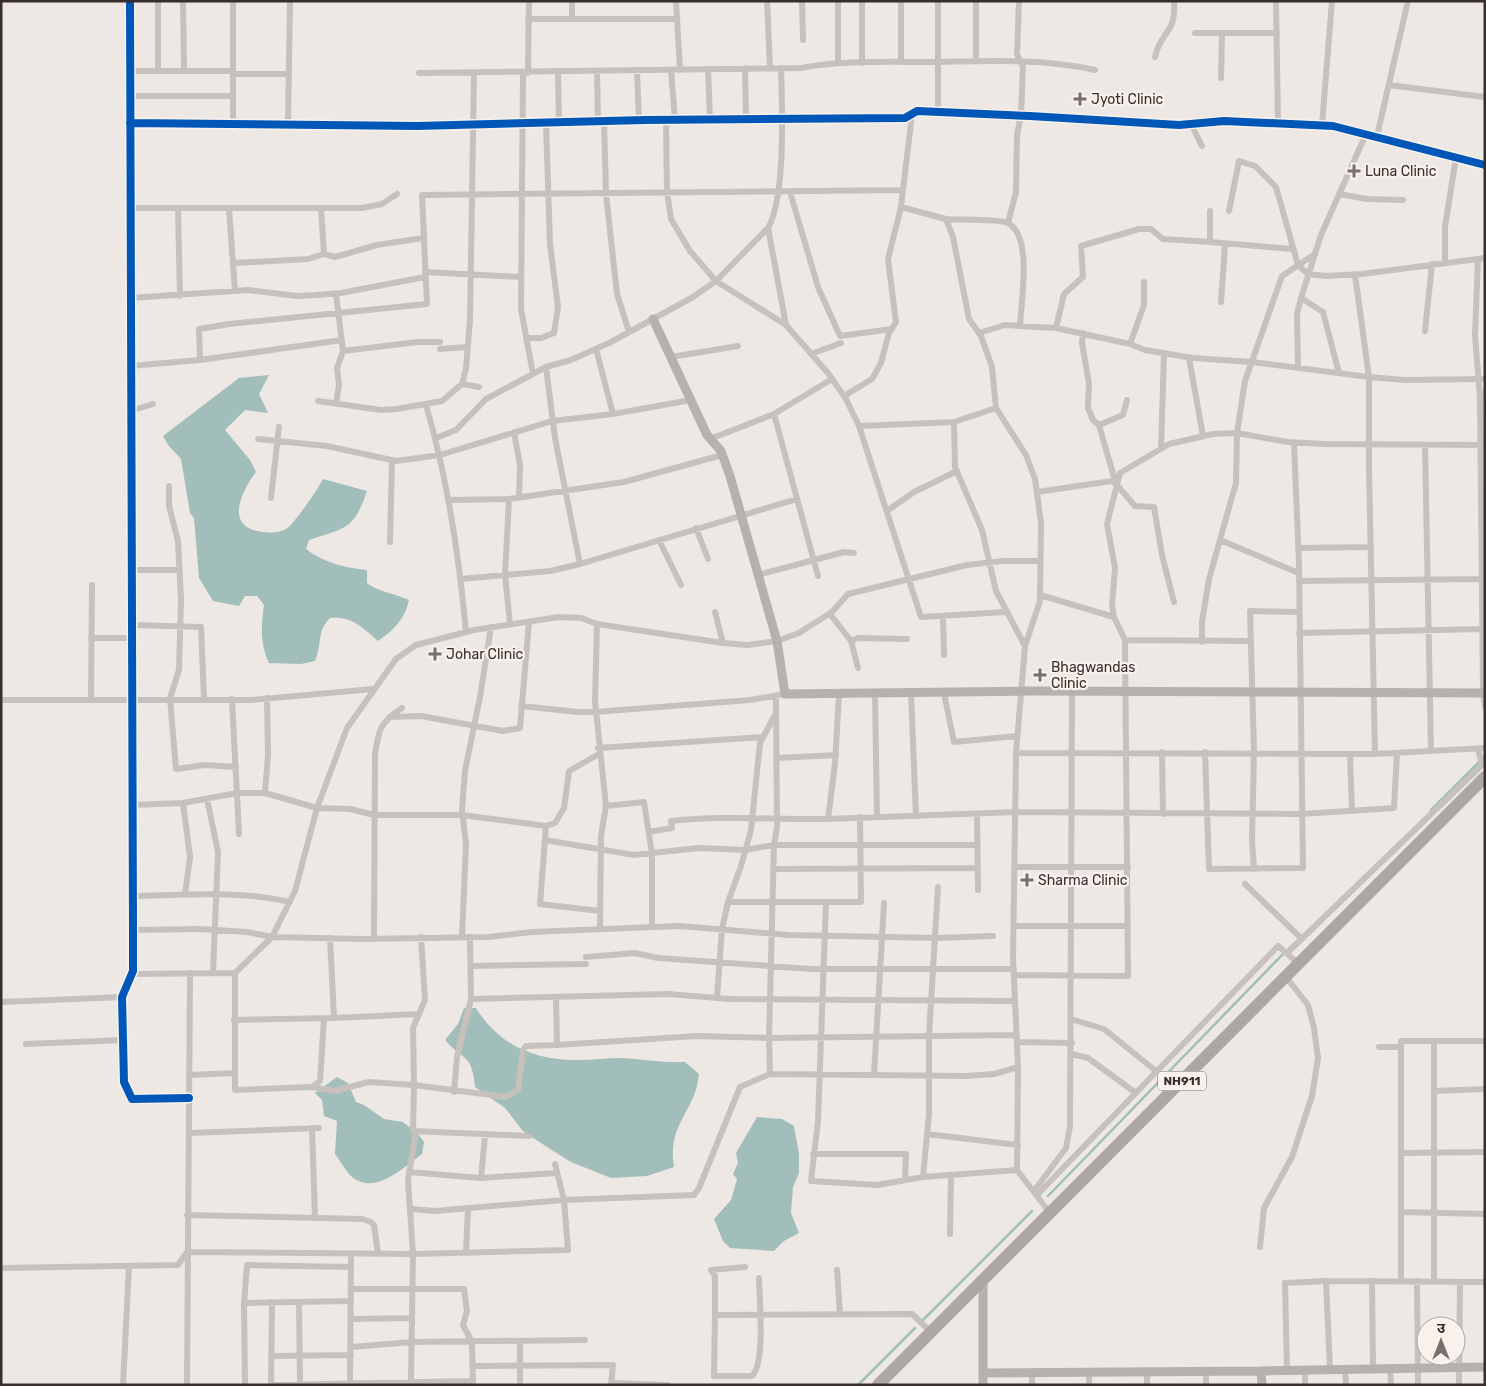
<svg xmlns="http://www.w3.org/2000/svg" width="1486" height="1386" font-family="Rubik,'Noto Sans Devanagari',sans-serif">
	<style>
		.water { fill: #a1bebb }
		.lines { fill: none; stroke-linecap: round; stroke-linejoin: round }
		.stream { stroke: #a1bebb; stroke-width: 2.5 }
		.street { stroke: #c7c1bd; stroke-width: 6 }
		.secondary { stroke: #b7b1ad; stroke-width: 9 }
		.highway { stroke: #aca7a3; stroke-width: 12 }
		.cycleway-casing { stroke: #f9f2ec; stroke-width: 11 }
		.cycleway { stroke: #0057b8; stroke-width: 8 }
		.poi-dot { fill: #776f6c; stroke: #f9f2ec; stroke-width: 2 }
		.labels { text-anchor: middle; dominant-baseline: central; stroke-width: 4.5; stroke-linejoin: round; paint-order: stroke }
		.shield { fill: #f9f2ec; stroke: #726965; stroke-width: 1 }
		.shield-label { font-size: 12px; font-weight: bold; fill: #382e2b }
		.poi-label { font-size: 14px; fill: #382e2b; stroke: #f9f2ec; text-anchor: start }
	</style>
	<rect width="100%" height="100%" fill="#ede8e4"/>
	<!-- water -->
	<path class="water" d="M269 375 259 394 268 413 245 410 225 430 250 460 256 472C240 493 224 529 264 532 272 533 279 533 286 529 295 523 318 489 323 479L367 491C354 530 345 528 309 540L306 549C322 562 346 568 367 570V583C376 591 396 594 409 600 405 619 394 630 378 641 362 627 352 616 330 618 317 630 322 645 315 661L301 664 269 663C260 644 261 626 264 605L257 596H245L239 606 213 601 199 578 194 518 190 513 181 459 168 445 163 436 239 378Z
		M464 1008H476C499 1045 535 1061 579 1060 593 1060 607 1058 621 1058 643 1059 663 1063 685 1062L699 1074C695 1113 667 1123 674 1167L647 1176 611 1178 571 1162 547 1147 523 1131 505 1108 475 1087C472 1053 464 1062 445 1040L458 1024Z
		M337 1077 348 1083 356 1102 364 1105 384 1119 403 1122 418 1134 424 1142 422 1154C404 1167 374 1197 351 1176 347 1173 339 1159 335 1154L337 1121 324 1116 322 1100 315 1093Z
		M757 1117 782 1119 794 1126 799 1154V1173L793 1187 791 1213 799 1233 784 1241 774 1251 730 1248 723 1241 714 1219 731 1200 737 1179 733 1174 738 1163 736 1153Z"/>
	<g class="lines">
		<!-- stream -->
		<path class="stream" d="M1431 810 1485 756
			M1048 1196 1284 953
			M922 1321 1032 1211
			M858 1385 915 1328"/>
		<!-- street -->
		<path class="street" d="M130 1 133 930V971L122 997 124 1082 132 1099 189 1098
			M158 1V71
			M183 1 184 71H233
			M572 1V19
			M676 1 680 70
			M767 1 770 68
			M802 1 803 40
			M838 1V63
			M862 1V63
			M938 1V112
			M1276 1 1278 123
			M528 19H677
			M1195 33H1277
			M1155 57C1160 32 1177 33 1174 1
			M976 61V1
			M901 62V1
			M745 68 746 119
			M781 68C782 105 786 198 768 228L786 325 828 373 846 399 859 426 921 617 1006 612
			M708 69 710 120
			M671 70 675 120
			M129 71H184
			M637 71 639 121
			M558 72 559 123
			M597 72 598 122
			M419 73 801 68C845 60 890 62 935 62 987 61 1044 58 1095 70
			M523 73 521 309 533 374
			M528 73 529 1
			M233 74H289
			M1221 78 1222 33
			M1389 85 1485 97
			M130 96H233
			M666 120 667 192 671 219 690 251 716 281 786 325
			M604 121 606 194 617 294 629 332
			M130 123 417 126 645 120 905 118 917 111 1030 116 1179 125 1224 121 1333 126 1485 165
			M233 124V1
			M1191 124 1202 146
			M288 125 290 1
			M1322 125 1332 1
			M1377 136 1408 1
			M790 192 818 287 840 336 892 329
			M1339 194 1367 199 1403 200
			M901 207 946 219 953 237 969 319 981 336 992 367 996 408 1026 455 1035 479 1041 523 1040 601 1025 646 1016 753 1013 958 1018 1067 1017 1170 1050 1213
			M130 208H362L382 204 397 194
			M178 209 180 296
			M229 209 235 291
			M1210 211V242L1292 249
			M1229 211 1239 161 1255 166 1276 187 1298 265 1308 274 1326 276 1362 274 1485 258
			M946 219C958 220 1000 219 1008 223 1033 236 1021 301 1020 326
			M1008 223 1016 192 1017 135 1021 115 1023 67 1017 54 1019 1
			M324 254 335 257 377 245 423 238
			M1478 259 1475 335 1480 398
			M233 263 308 259 324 254 321 209
			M1445 263V227L1456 157
			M425 272 521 277
			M1355 275 1369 377V468L1375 754
			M1144 282V305L1130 344 1145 350 1193 358 1252 362 1369 377 1405 380 1485 379
			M336 294 343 351 418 342H440
			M130 298 248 290 297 296 316 295 341 293 425 277
			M1301 298 1323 312 1339 373
			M1221 302 1225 245
			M1056 328 1064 294 1083 277 1081 246 1139 229H1151L1163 239 1210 242
			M1425 331 1432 264
			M979 333 1005 325 1056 328 1130 344
			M1083 333 1082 343 1089 384 1088 408 1093 420 1099 425
			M526 338H541L554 333 558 307 550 244 546 123
			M440 349 468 347
			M596 349 613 414 691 400
			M811 354 841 343
			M671 357 738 346
			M1189 358 1203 436
			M200 360 342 340
			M130 366 200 360 199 329 229 324 427 304 422 195 903 190
			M546 367 555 438 580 564
			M1298 368 1297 314 1301 298 1321 235 1366 134
			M462 384 479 387
			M1485 393 1480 398 1483 693 1485 707
			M844 396 872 379 881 363 889 333 896 322 888 259 901 207 912 114
			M1127 400 1123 415 1099 425 1116 484 1135 506 1154 507 1162 555 1174 602
			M318 401 381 410 397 409 442 401 462 384 466 369 470 320 474 73
			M336 404 339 385 337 368 343 351
			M426 405C448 480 459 555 466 632
			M130 411 153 404
			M774 414 818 576
			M954 422 955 467 982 530 996 591 1025 646
			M859 426 954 422 996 408
			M514 432 520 465 519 498
			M436 438 456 430 486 399 546 367 571 360 611 342 693 297 716 281 768 228
			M258 439 327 446 396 461 440 455 552 421 613 414
			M710 439 774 414 832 379
			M1425 445 1431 751
			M1161 448 1164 354
			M169 486V506L178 541 181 599 179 670 170 698 176 769 205 765 236 767
			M1037 492 1112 481 1116 484
			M271 498 279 427
			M509 499 505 575 510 624
			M449 500 509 499 624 482 722 455
			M887 511 914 492 957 471
			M696 528 708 559
			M659 540 681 585
			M1220 540 1299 573
			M390 542 392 460
			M1298 548 1371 547
			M132 570H179
			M758 575 844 552 854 553
			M461 579 550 571 580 564 797 499
			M1299 581 1481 579
			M1040 595 1114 617
			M715 612 723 643
			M830 614 851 641 858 638 907 639
			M943 616 944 655
			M597 624 595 701 606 806 601 836 600 928
			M132 625 201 627 204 698
			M1299 633 1482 629
			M91 638H132
			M1125 640 1250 641
			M851 641 858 668
			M1202 642V622L1209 579 1236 483 1237 433 1245 381 1282 276 1315 254
			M911 693 916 816
			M944 693 954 742 1017 736
			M875 694 877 816
			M839 695 835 763 828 819 1015 812 1302 814 1394 808 1397 753
			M91 699 92 585
			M232 699 239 834
			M1 700H251L373 689
			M521 706 578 712H595L750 700 785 694
			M390 717 421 716 503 731 520 728 529 622
			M598 748 763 737
			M1162 752 1163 814
			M1205 752 1209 869 1303 868 1299 564 1294 443
			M1016 753 1375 754 1485 748
			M1350 754 1352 811
			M777 758 836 755
			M265 793 317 808 350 809 374 815H462L546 826 540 904 600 911
			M207 799 218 852 213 973
			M183 803 237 793H265L268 755 267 698
			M132 805 183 803 190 857 185 895
			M606 806 644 802 652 854V927
			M977 814 978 890
			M546 826 555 823 564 808 569 771 599 754
			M649 832 672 828 671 821C724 815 775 820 828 819
			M545 840 634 855 699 848 745 850 774 845 777 827 776 697
			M977 845H774L769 1038 770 1074 967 1076 994 1074 1018 1067
			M1014 867H1128
			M773 869 977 868
			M1254 869 1252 841 1254 752 1250 611 1299 612
			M1245 884 1302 939
			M133 896C185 895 239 890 290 902
			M728 902H861L860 817
			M826 902 818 1121 811 1181 877 1185 923 1177 1017 1170
			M1014 926H1128
			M133 930 200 929 247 932 272 937 362 939 489 937 532 932 680 926 789 935 936 938 993 936
			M462 937 466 844 462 810 465 771 480 697 491 627
			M470 937 471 999 668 994 730 999 1015 1001
			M330 938 334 1018 419 1014
			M374 938 375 754C379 728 380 723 402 708
			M1287 953 1482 765 1478 749
			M586 957 635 953 658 958 812 969H1014
			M471 966 586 964
			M235 973V1090L312 1087 334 1091 369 1082 414 1085 413 1028 425 1000 421 937
			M131 974 235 973 272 937 295 891 317 808 347 728 396 659 416 645 474 630 559 617 581 618 597 624 723 643 748 645 777 641 799 633 832 612 848 594 967 565 1003 561H1040
			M1014 975 1128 976 1125 640 1114 617 1112 605 1115 568 1107 524 1120 473 1169 444 1213 434 1237 433 1288 442 1324 444 1485 445
			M556 997 557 1045 696 1036 769 1038 1017 1035
			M717 998 722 929 728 902 741 866 751 830 760 743 775 715
			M1 1002 122 997
			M1071 1019 1104 1029 1156 1071
			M234 1020 334 1018
			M1017 1042 1072 1043
			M26 1044 123 1040
			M1379 1047H1401
			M1072 1054 1088 1058 1136 1093
			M190 1075 235 1073
			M874 1075 884 903
			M312 1087 320 1081 324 1019
			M1434 1091 1485 1089
			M454 1092 457 1057 471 999
			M312 1128 315 1217
			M189 1133 319 1128
			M927 1134 1018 1145
			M529 1136 413 1131 414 1085 506 1097 518 1090 523 1050 526 1046 557 1045
			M1401 1153 1485 1152
			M813 1154H906L905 1180
			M409 1172 481 1178 557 1173
			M923 1177 929 1114V1035L938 887
			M481 1178 485 1136
			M1034 1191 1066 1148 1070 1126 1072 691
			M1037 1195 1278 946 1299 964
			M411 1209 435 1211 564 1200 694 1195 699 1188 740 1087 770 1074
			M1401 1212 1485 1214
			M187 1215 362 1219 371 1222 374 1225 378 1254
			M950 1234 951 1175
			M1260 1247 1264 1208 1292 1157 1312 1096 1318 1058 1314 1028 1308 1005 1286 977
			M466 1253 468 1209
			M745 1267 711 1270 715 1276V1315L912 1314 931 1332
			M1 1268 178 1265 187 1252 413 1254 568 1250 564 1200 555 1164
			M837 1270 840 1314
			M1326 1281 1330 1370
			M1372 1281 1373 1369
			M1401 1281V1041H1485
			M1417 1281 1418 1385
			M1434 1281V1041
			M351 1289H464L467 1311 463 1325 472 1342 473 1385
			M299 1302 300 1383
			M244 1303 351 1301
			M715 1315 714 1376H752C766 1362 759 1299 759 1278
			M351 1319 412 1318
			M520 1341V1385
			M351 1347 412 1342 585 1340
			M272 1356 351 1355
			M473 1366 613 1365 611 1385
			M1390 1368 1391 1385
			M1345 1369 1346 1385
			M1305 1370V1385
			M1287 1371 1285 1283 1326 1281 1485 1282
			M1089 1372V1385
			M1206 1372V1385
			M411 1381 413 1254 408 1180 416 1132
			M611 1383 668 1385
			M123 1385 129 1267
			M187 1385 190 973
			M245 1385 244 1303 247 1265 351 1267
			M271 1385 272 1302
			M273 1385 473 1381
			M350 1385 351 1254
			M1032 1385V1372
			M1147 1385V1372
			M1459 1385 1460 1282"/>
		<!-- secondary -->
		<path class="secondary" d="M653 319 707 435 721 451 730 476 777 641 785 694 1035 691 1485 693
			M983 1280V1385
			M1261 1371 1262 1385
			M983 1373 1261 1371 1485 1367"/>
		<!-- highway -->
		<path class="highway" d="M878 1385 1485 777"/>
		<!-- cycleway casing -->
		<g class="cycleway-casing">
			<path id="cycleway" d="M130 1 133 930V971L122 997 124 1082 132 1099 189 1098
				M130 123 417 126 645 120 905 118 917 111 1030 116 1179 125 1224 121 1333 126 1485 165"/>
		</g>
		<!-- cycleway -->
		<use href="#cycleway" class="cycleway"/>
	</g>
	<!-- markers -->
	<g class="poi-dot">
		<path d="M1077.5 91.5h5v5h5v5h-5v5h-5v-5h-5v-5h5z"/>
		<path d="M1351.5 163.5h5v5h5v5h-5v5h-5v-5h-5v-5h5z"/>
		<path d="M432.5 646.5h5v5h5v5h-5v5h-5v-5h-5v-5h5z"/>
		<path d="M1037.5 667.5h5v5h5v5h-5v5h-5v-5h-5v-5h5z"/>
		<path d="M1024.5 872.5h5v5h5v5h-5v5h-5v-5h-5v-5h5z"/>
	</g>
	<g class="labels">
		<!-- shield labels -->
		<rect class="shield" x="1158" y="1071.5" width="48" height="19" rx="4"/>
		<g class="shield-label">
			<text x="1182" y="1081">NH911</text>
		</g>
		<!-- poi labels -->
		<g class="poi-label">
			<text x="1091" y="99">Jyoti Clinic</text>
			<text x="1365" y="171">Luna Clinic</text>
			<text x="446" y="654">Johar Clinic</text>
			<text x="1051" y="667">Bhagwandas<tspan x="1051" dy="16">Clinic</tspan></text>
			<text x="1038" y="880">Sharma Clinic</text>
		</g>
	</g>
	<!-- border -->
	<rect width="1486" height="1386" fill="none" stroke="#382e2b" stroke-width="5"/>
	<!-- north arrow -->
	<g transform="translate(1441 1341)"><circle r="24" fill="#f9f2ec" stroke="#aca49f"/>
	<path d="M0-4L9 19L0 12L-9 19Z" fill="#776f6c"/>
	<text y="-8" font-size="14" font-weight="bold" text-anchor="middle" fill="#382e2b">उ</text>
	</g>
</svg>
